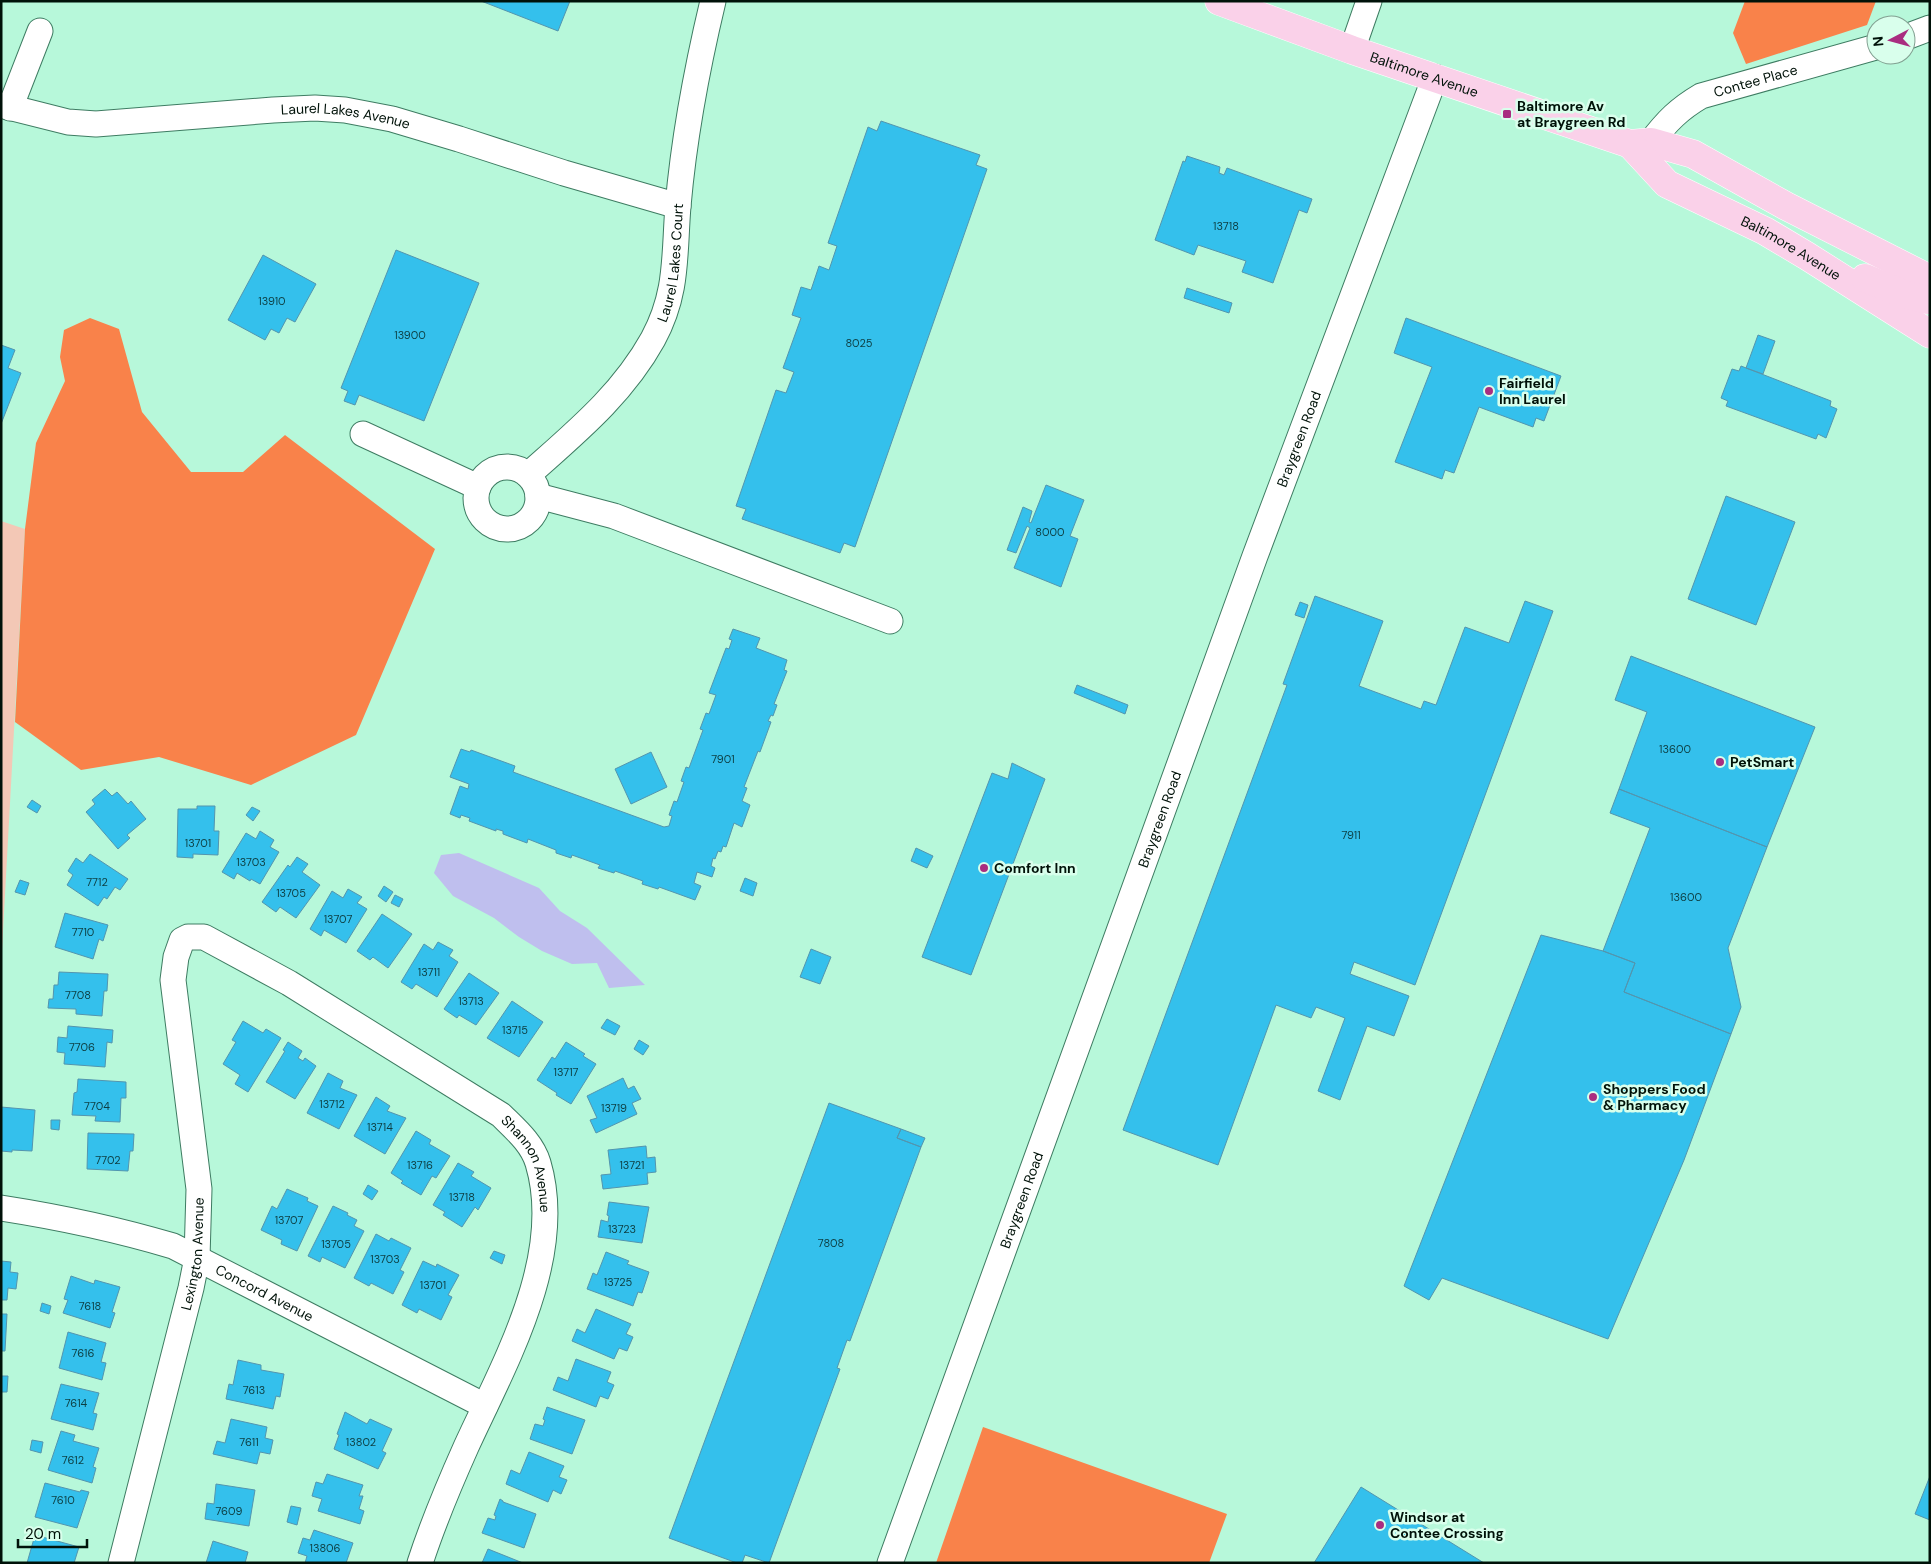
<svg xmlns="http://www.w3.org/2000/svg" width="1931" height="1564" font-family="'DM Sans',sans-serif">
	<style>
		.green { fill: #f3c8b6 }
		.forest { fill: #f9824a }
		.water { fill: #bfbfee }
		.building { fill: #34c0ec; stroke: #5395ae }
		.lines { fill: none; stroke-linecap: round; stroke-linejoin: round }
		.street-casing { stroke: #3e7c62; stroke-width: 27 }
		.primary-casing { stroke: #fff; stroke-width: 29 }
		.street { stroke: #fff; stroke-width: 25 }
		.primary { stroke: #fad1e9; stroke-width: 28 }
		.poi-dot { fill: #a92d80; stroke: #d9ffec; stroke-width: 2 }
		.labels { text-anchor: middle; dominant-baseline: central; stroke-width: 5; stroke-linejoin: round; paint-order: stroke }
		.number-label { font-size: 11px; fill: #0d3e42 }
		.street-label { font-size: 14px; fill: #001209; stroke: #d9ffec }
		.poi-label { font-size: 14px; font-weight: bold; fill: #001209; stroke: #d9ffec; text-anchor: start }
	</style>
	<rect width="100%" height="100%" fill="#b7f8da"/>
	<!-- green -->
	<path class="green" d="M1 521 25 529 1 968Z"/>
	<!-- forest -->
	<path class="forest" d="M1745 1H1876L1867 25 1746 64 1733 33Z
		M90 318 119 329 142 412 191 472H243L285 435 435 549 356 735 251 785 159 757 81 770 15 722 25 529 36 443 65 381 60 357 64 330Z
		M983 1427 1227 1514 1209 1563H936Z"/>
	<!-- water -->
	<path class="water" d="M459 853 539 888 560 911 587 928 645 985 609 988 597 963 572 964 542 951 519 937 494 918 453 896 434 873 441 855Z"/>
	<!-- building -->
	<path class="building" d="M481 1H570L558 31Z
		M881 121 980 155 976 165 987 169 855 547 844 543 840 553 742 519 746 509 736 506 776 390 786 393 794 372 783 368 801 318 792 315 801 287 811 290 819 266 829 270 837 246 828 243 868 127 877 131Z
		M1187 156 1220 167 1219 173 1224 175 1227 168 1312 199 1307 213 1299 210 1273 283 1242 272 1246 261 1198 245 1194 255 1155 240 1183 161 1185 162Z
		M396 250 479 283 424 421 359 395 355 405 344 401 348 391 341 388Z
		M263 255 316 284 295 322 287 318 279 333 271 329 265 340 228 320Z
		M1187 288 1232 303 1229 313 1184 298Z
		M1406 318 1561 376 1544 421 1536 418 1533 427 1479 407 1454 473 1445 470 1442 479 1395 462 1432 367 1394 353Z
		M1758 335 1775 341 1763 374 1746 368Z
		M1 345 15 350 8 368 21 373 1 424Z
		M1741 366 1831 401 1830 406 1837 409 1826 438 1818 434 1816 439 1726 406 1728 401 1721 398 1732 369 1739 371Z
		M1046 485 1084 500 1070 536 1078 539 1061 587 1014 568 1030 528 1027 526 1016 553 1007 550 1023 507 1032 511 1029 522 1031 523Z
		M1726 496 1795 522 1756 625 1688 599Z
		M1315 596 1383 621 1359 686 1421 709 1424 701 1436 705 1465 627 1509 643 1525 601 1553 611 1415 985 1354 962 1350 974 1409 996 1394 1036 1367 1026 1340 1100 1318 1091 1345 1018 1316 1007 1311 1018 1276 1005 1218 1165 1123 1130 1287 685 1283 684Z
		M1300 602 1308 605 1304 618 1295 615Z
		M733 629 760 638 756 648 787 660 784 670 787 671 774 704 777 705 773 716 771 715 768 721 771 722 760 752 758 751 744 787 747 788 742 801 750 805 742 827 734 823 726 847 723 846 721 852 718 851 715 859 713 858 711 866 715 868 712 877 697 872 694 883 701 886 695 900 659 887 658 889 642 884 643 881 615 871 614 873 598 868 600 865 572 855 571 858 556 853V850L528 839 527 843 503 834V831L496 829V831L469 821 470 818 461 815 460 818 450 814 460 786 468 789 469 784 450 777 461 749 470 752 471 750 515 766 513 772 664 827 669 826 672 816 669 815 674 801 677 802 684 782 681 781 686 767 689 768 703 730 700 729 706 713 709 714 716 695 709 693 726 648 729 649 732 640 729 639Z
		M1631 656 1815 727 1767 847 1619 789 1647 712 1615 700Z
		M1077 685 1128 705 1125 714 1074 693Z
		M651 752 667 787 631 804 615 769Z
		M1012 763 1045 779 971 975 922 957 992 773 1008 779Z
		M105 789 112 796 117 792 128 804 131 801 146 819 127 835 130 838 118 849 86 812 95 804 92 800Z
		M1619 789 1767 847 1728 948 1741 1007 1731 1034 1624 992 1635 963 1603 951 1650 828 1610 813Z
		M32 800 41 806 37 813 27 807Z
		M197 806H215L214 831H219L218 855 193 854V858L177 857 178 809H197Z
		M252 807 260 811 253 821 246 815Z
		M260 831 274 840 270 847 279 852 260 884 251 879 250 881 237 873 234 879 222 872 246 833 256 839Z
		M916 848 933 856 927 868 911 861Z
		M90 854 128 879 120 890 115 887 107 899 104 897 98 906 67 885 73 875 68 871 76 858 83 863Z
		M297 857 308 864 302 872 320 885 296 918 280 907 276 912 262 902 288 865 290 867Z
		M745 878 757 883 753 896 740 891Z
		M20 880 29 883 25 895 15 892Z
		M384 886 393 892 386 902 378 896Z
		M348 889 362 897 357 903 367 909 346 943 324 930 321 936 310 929 332 891 343 898Z
		M395 895 403 899 399 907 391 903Z
		M65 913 108 925 103 941 99 939 93 959 55 947Z
		M382 914 412 934 388 968 373 957 370 960 357 951Z
		M1541 935 1603 951 1635 963 1624 992 1731 1034 1684 1160 1608 1339 1442 1278 1429 1300 1404 1286Z
		M438 942 453 950 449 956 458 962 437 997 416 984 412 989 401 982 424 944 433 950Z
		M811 949 831 957 820 984 800 977Z
		M59 972 108 974 107 991H104L102 1016 76 1014V1009L48 1008 49 999H53L54 985H58Z
		M469 973 499 993 476 1025 459 1015 457 1018 444 1009Z
		M512 1001 543 1022 519 1057 487 1038Z
		M607 1019 620 1026 615 1035 601 1028Z
		M243 1021 263 1033 266 1029 281 1038 248 1092 235 1084 240 1075 223 1064 236 1042 232 1040Z
		M68 1026 113 1030 112 1043 107 1042 105 1067 64 1064 65 1053 57 1052 58 1037 67 1038Z
		M639 1040 649 1046 643 1055 634 1049Z
		M288 1042 302 1051 298 1058 303 1061 305 1058 316 1066 295 1099 266 1082 285 1051 283 1050Z
		M566 1042 585 1054 583 1056 596 1064 571 1104 556 1095 557 1093 537 1080 552 1057 555 1059Z
		M328 1073 343 1081 340 1088 357 1095 339 1129 307 1113Z
		M623 1078 628 1089 634 1086 641 1099 632 1103 637 1114 596 1133 590 1120 597 1118 587 1096Z
		M78 1079 126 1082V1098H121L120 1122 95 1121 96 1116 72 1115 74 1093 77 1092Z
		M376 1097 390 1106 387 1111 406 1118 385 1154 354 1136Z
		M829 1103 901 1129 897 1138 921 1147 850 1341 847 1340 837 1368 840 1369 769 1563 745 1555 742 1563H737L669 1538Z
		M1 1107 35 1110 32 1151 12 1150V1152L1 1151Z
		M51 1120H60L59 1130 51 1129Z
		M901 1129 925 1138 921 1147 897 1138Z
		M416 1131 431 1140 429 1144 450 1156 436 1178 432 1176 421 1195 401 1183 403 1181 391 1173Z
		M88 1133 134 1134 133 1151H130L128 1171 87 1169Z
		M646 1146 647 1158 655 1157 656 1172 647 1173 648 1184 603 1189 601 1175 611 1174 608 1150Z
		M458 1163 474 1172 471 1176 491 1188 478 1210 475 1207 462 1227 443 1215 445 1212 433 1205Z
		M368 1185 378 1191 372 1200 363 1194Z
		M287 1189 308 1198 307 1201 318 1206 297 1251 281 1244 282 1240 261 1230 272 1206 277 1209Z
		M609 1202 649 1207 642 1243 598 1237 601 1220 608 1222 609 1216 607 1215Z
		M333 1206 348 1213 347 1215 357 1220 354 1226 364 1231 345 1268 322 1257 320 1262 308 1256Z
		M376 1234 389 1241 391 1238 411 1248 400 1270 404 1272 393 1294 371 1283 369 1286 354 1278Z
		M494 1251 505 1255 502 1264 490 1258Z
		M606 1252 629 1261 627 1264 649 1272 642 1293 638 1292 633 1306 587 1289 593 1273 597 1275Z
		M1 1261 11 1262 10 1272 18 1273 16 1289 8 1288 7 1300H1Z
		M423 1261 436 1267 437 1264 459 1275 448 1295 452 1297 441 1320 419 1309 417 1313 402 1305Z
		M71 1276 94 1284 95 1280 120 1287 112 1312 115 1313 110 1328 63 1313 68 1300 64 1299Z
		M42 1303 51 1306 49 1314 40 1311Z
		M596 1309 631 1324 626 1334 633 1337 627 1351 619 1348 614 1359 572 1341 577 1329 585 1333Z
		M1 1314H7L5 1351H1Z
		M68 1332 106 1343 101 1362 106 1363 102 1380 59 1368Z
		M576 1359 611 1372 607 1382 614 1385 608 1399 600 1396 596 1407 553 1390 558 1377 568 1381Z
		M238 1360 261 1365V1370L284 1374 280 1397 276 1396 273 1409 226 1399 229 1384 233 1385Z
		M1 1376H8L7 1392H1Z
		M61 1384 99 1393 93 1413 97 1414 93 1430 51 1419Z
		M547 1407 585 1420 572 1454 530 1439 535 1424 543 1426 545 1420 543 1419Z
		M345 1412 367 1424 370 1419 392 1429 382 1451 386 1453 378 1469 334 1449 339 1435 337 1434Z
		M231 1419 267 1427 265 1438 273 1440 270 1454 260 1452 257 1464 213 1454 217 1441 225 1443Z
		M61 1431 75 1435 73 1441 99 1448 93 1467 96 1468 92 1483 48 1470Z
		M32 1440 43 1442 41 1453 30 1450Z
		M529 1452 564 1466 559 1477 567 1480 561 1494 553 1490 548 1502 506 1484 511 1470 520 1474Z
		M327 1474 363 1485 359 1496H363L359 1509 364 1511 360 1524 318 1511 322 1499 312 1496 316 1482 323 1484Z
		M1930 1476V1520L1915 1514Z
		M45 1483 80 1492 81 1490 89 1492 77 1528 35 1517Z
		M216 1484 255 1490 249 1526 205 1519 207 1503 214 1504Z
		M1361 1487 1484 1563H1314Z
		M500 1499 503 1501V1502L536 1514 524 1548 482 1533 488 1518 495 1520 496 1516 494 1515Z
		M291 1506 301 1508 297 1525 287 1522Z
		M314 1530 353 1543 346 1563H305L307 1556 298 1553 303 1538 310 1540Z
		M35 1535 79 1547 74 1563H27Z
		M213 1541 248 1552 245 1563H206Z
		M488 1549 523 1563H482Z"/>
	<g class="lines">
		<!-- street casing -->
		<g class="street-casing">
			<g id="street">
				<path d="M1906 37 1930 28"/>
				<path d="M1352 50 1369 1"/>
				<path id="s1" d="M1 105 68 122 96 124 273 110 315 108 345 110 392 119 459 139 564 173 678 206"/>
				<path d="M10 108 40 31"/>
				<path id="s2" d="M1651 142C1667 121 1679 109 1701 96L1876 47"/>
				<path d="M363 434 478 487"/>
				<circle cx="507" cy="498" r="31"/>
				<path id="s3" d="M528 475C575 433 622 395 653 339 678 293 674 256 678 206 684 137 697 68 713 1"/>
				<path d="M538 496 614 516 890 621"/>
				<path id="s4" d="M1 1208C59 1217 116 1229 173 1246L485 1406"/>
				<path id="s5" d="M121 1563 191 1288 197 1258 199 1189 173 980 176 957 182 940 188 937H204L289 983 501 1115C515 1129 532 1143 538 1163 566 1257 504 1364 466 1447 449 1485 433 1523 420 1563"/>
				<path id="s6" d="M890 1563 1255 556 1435 77"/>
			</g>
		</g>
		<!-- primary casing -->
		<g class="primary-casing">
			<g id="primary">
				<path id="s7" d="M1219 1 1352 50 1630 144 1651 142 1693 154 1786 206 1930 279"/>
				<path id="s8" d="M1630 144 1667 184 1765 231 1807 256 1930 334"/>
				<path d="M1865 278 1904 294 1927 300 1930 299"/>
			</g>
		</g>
		<!-- street -->
		<use href="#street" class="street"/>
		<!-- primary -->
		<use href="#primary" class="primary"/>
	</g>
	<!-- markers -->
	<g class="poi-dot">
		<rect x="1502" y="109" width="10" height="10" rx="2.5"/>
		<circle cx="1489" cy="391" r="5"/>
		<circle cx="1720" cy="762" r="5"/>
		<circle cx="984" cy="868" r="5"/>
		<circle cx="1593" cy="1097" r="5"/>
		<circle cx="1380" cy="1525" r="5"/>
	</g>
	<g class="labels">
		<!-- number labels -->
		<g class="number-label">
			<text x="1226" y="226">13718</text>
			<text x="272" y="301">13910</text>
			<text x="410" y="335">13900</text>
			<text x="859" y="343">8025</text>
			<text x="1050" y="532">8000</text>
			<text x="1675" y="749">13600</text>
			<text x="723" y="759">7901</text>
			<text x="1351" y="835">7911</text>
			<text x="198" y="843">13701</text>
			<text x="251" y="862">13703</text>
			<text x="97" y="882">7712</text>
			<text x="291" y="893">13705</text>
			<text x="1686" y="897">13600</text>
			<text x="338" y="919">13707</text>
			<text x="83" y="932">7710</text>
			<text x="429" y="972">13711</text>
			<text x="78" y="995">7708</text>
			<text x="471" y="1001">13713</text>
			<text x="515" y="1030">13715</text>
			<text x="82" y="1047">7706</text>
			<text x="566" y="1072">13717</text>
			<text x="332" y="1104">13712</text>
			<text x="97" y="1106">7704</text>
			<text x="614" y="1108">13719</text>
			<text x="380" y="1127">13714</text>
			<text x="108" y="1160">7702</text>
			<text x="420" y="1165">13716</text>
			<text x="632" y="1165">13721</text>
			<text x="462" y="1197">13718</text>
			<text x="289" y="1220">13707</text>
			<text x="622" y="1229">13723</text>
			<text x="831" y="1243">7808</text>
			<text x="336" y="1244">13705</text>
			<text x="385" y="1259">13703</text>
			<text x="618" y="1282">13725</text>
			<text x="433" y="1285">13701</text>
			<text x="90" y="1306">7618</text>
			<text x="83" y="1353">7616</text>
			<text x="254" y="1390">7613</text>
			<text x="76" y="1403">7614</text>
			<text x="249" y="1442">7611</text>
			<text x="361" y="1442">13802</text>
			<text x="73" y="1460">7612</text>
			<text x="63" y="1500">7610</text>
			<text x="229" y="1511">7609</text>
			<text x="325" y="1548">13806</text>
		</g>
		<!-- street labels -->
		<g class="street-label">
			<text stroke="none"><textPath href="#s7" startOffset="218">Baltimore Avenue</textPath></text>
			<text stroke="none"><textPath href="#s2" startOffset="125">Contee Place</textPath></text>
			<text stroke="none"><textPath href="#s1" startOffset="348">Laurel Lakes Avenue</textPath></text>
			<text stroke="none"><textPath href="#s8" startOffset="194">Baltimore Avenue</textPath></text>
			<text stroke="none"><textPath href="#s3" startOffset="265">Laurel Lakes Court</textPath></text>
			<text stroke="none"><textPath href="#s6" startOffset="1196">Braygreen Road</textPath></text>
			<text stroke="none"><textPath href="#s6" startOffset="791">Braygreen Road</textPath></text>
			<text stroke="none"><textPath href="#s5" startOffset="1062">Shannon Avenue</textPath></text>
			<text stroke="none"><textPath href="#s6" startOffset="386">Braygreen Road</textPath></text>
			<text stroke="none"><textPath href="#s5" startOffset="318">Lexington Avenue</textPath></text>
			<text stroke="none"><textPath href="#s4" startOffset="279">Concord Avenue</textPath></text>
		</g>
		<!-- poi labels -->
		<g class="poi-label">
			<text x="1517" y="106">Baltimore Av<tspan x="1517" dy="16">at Braygreen Rd</tspan></text>
			<text x="1499" y="383">Fairfield<tspan x="1499" dy="16">Inn Laurel</tspan></text>
			<text x="1730" y="762">PetSmart</text>
			<text x="994" y="868">Comfort Inn</text>
			<text x="1603" y="1089">Shoppers Food<tspan x="1603" dy="16">&amp; Pharmacy</tspan></text>
			<text x="1390" y="1517">Windsor at<tspan x="1390" dy="16">Contee Crossing</tspan></text>
		</g>
	</g>
	<!-- border -->
	<rect width="1931" height="1564" fill="none" stroke="#001209" stroke-width="5"/>
	<!-- north arrow -->
	<g transform="translate(1891 40) rotate(264)"><circle r="24" fill="#d9ffec" stroke="#82a091"/>
	<path d="M0-4L9 19L0 12L-9 19Z" fill="#a92d80"/>
	<text y="-8" font-size="14" font-weight="bold" text-anchor="middle" fill="#001209">N</text>
	</g>
	<!-- scale -->
	<path d="M18 1539v8h69v-8" fill="none" stroke="#001209" stroke-width="2.5"/>
	<text x="25" y="1539" font-size="15" fill="#001209" stroke="#d9ffec" stroke-width="4" paint-order="stroke">20 m</text>
</svg>
